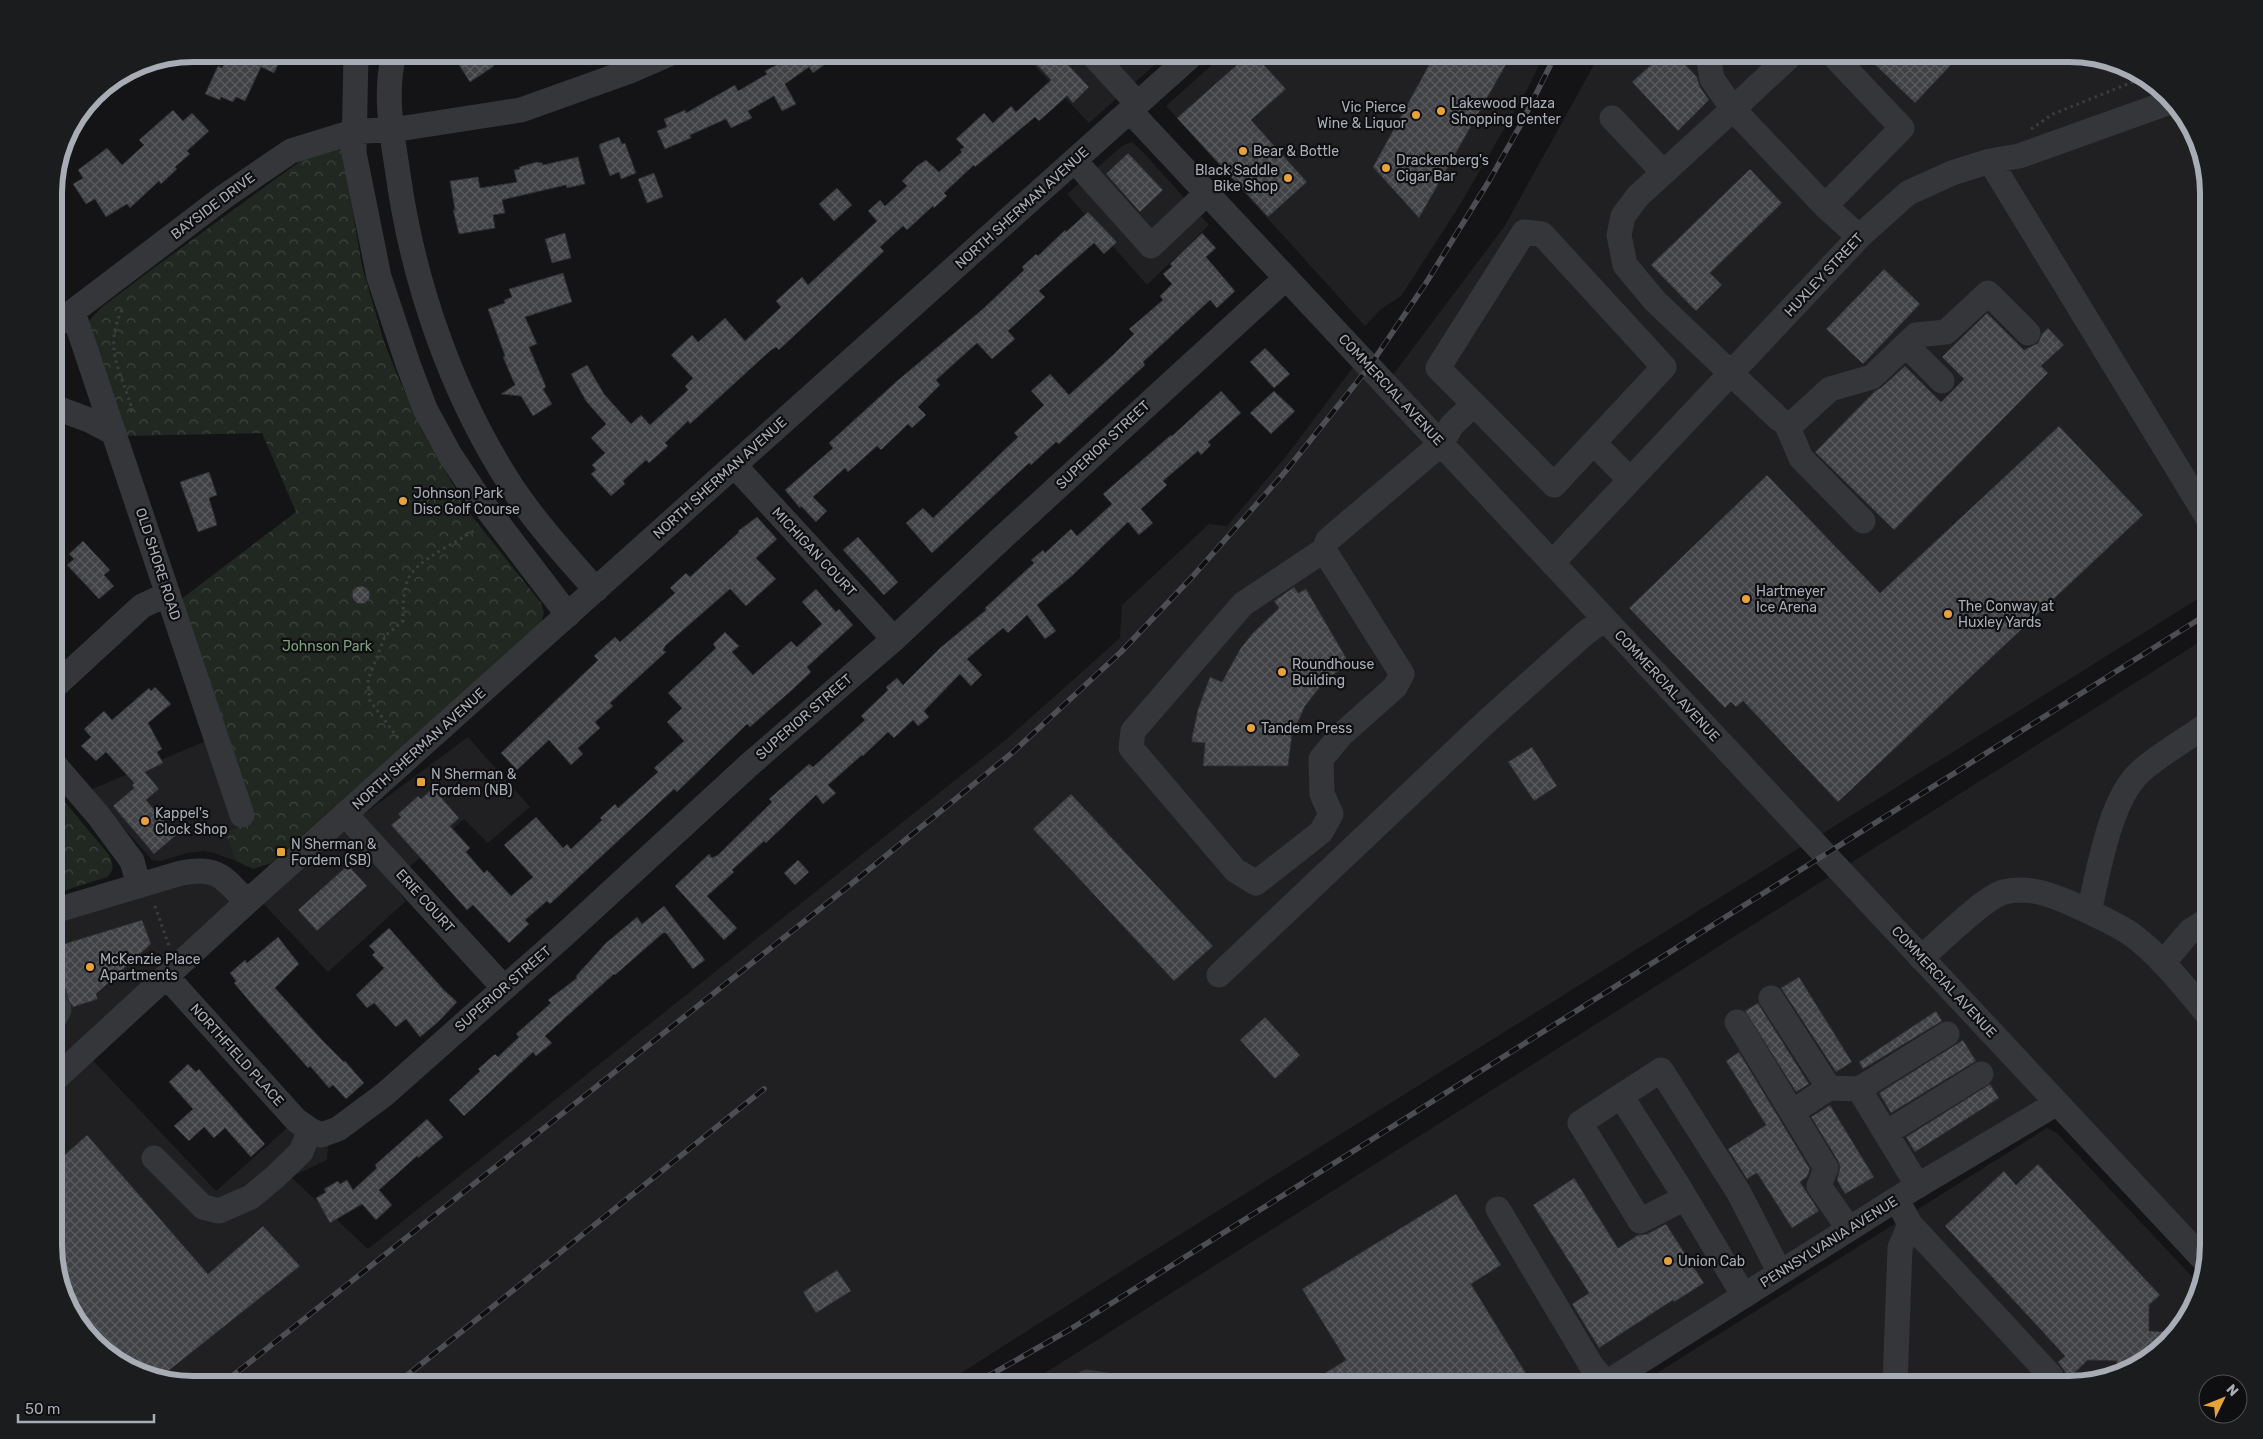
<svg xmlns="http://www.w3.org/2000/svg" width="2263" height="1439" font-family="Rubik,sans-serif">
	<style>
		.built { fill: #202023 }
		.park { fill: url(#park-crowns) }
		.building { fill: url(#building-cross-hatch); stroke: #2e2e32 }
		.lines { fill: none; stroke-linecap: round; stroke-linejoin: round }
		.minor-tunnel { stroke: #313236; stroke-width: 25; stroke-dasharray: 25 12; stroke-linecap: butt }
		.path { stroke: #3b3d41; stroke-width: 3; stroke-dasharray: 2.5 4; stroke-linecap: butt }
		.minor { stroke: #35363a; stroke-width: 25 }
		.rail-casing { stroke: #4c4e53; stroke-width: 5.5 }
		.rail { stroke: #0f0f11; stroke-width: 4; stroke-dasharray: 11; stroke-linecap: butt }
		.poi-dot { fill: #e7a33b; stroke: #0f0f11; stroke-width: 2 }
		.labels { text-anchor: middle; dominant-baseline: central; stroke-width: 4.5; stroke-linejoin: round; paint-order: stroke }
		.poi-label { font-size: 14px; fill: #a7acb5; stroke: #0f0f11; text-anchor: start }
		.street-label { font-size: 14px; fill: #a7acb5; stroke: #0f0f11 }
		.park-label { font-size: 14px; fill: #7f9f7f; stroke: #0f0f11 }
		.rim { fill: none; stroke: #a7acb5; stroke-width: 6 }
	</style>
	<defs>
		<pattern id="park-crowns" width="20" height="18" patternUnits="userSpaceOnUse" patternTransform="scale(1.25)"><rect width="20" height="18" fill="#202821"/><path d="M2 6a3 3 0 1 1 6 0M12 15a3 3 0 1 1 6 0" fill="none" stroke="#3e443f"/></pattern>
		<pattern id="building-cross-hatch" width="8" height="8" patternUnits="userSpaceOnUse" patternTransform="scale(1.25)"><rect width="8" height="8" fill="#414246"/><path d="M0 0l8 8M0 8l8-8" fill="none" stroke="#5a5b5e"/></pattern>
	</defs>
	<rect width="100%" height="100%" fill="#141416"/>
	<!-- built -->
	<path class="built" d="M1023 54H1167L1089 123Z
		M1224 54H1544L1529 86 1458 208 1401 296 1381 309 1365 326 1166 106Z
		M1600 54H2069L2147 77 2191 124 2209 194V592L1112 1277 942 1385H194L116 1362 73 1315 54 1254V911L200 869 247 902 85 1052 216 1191 296 1120 329 1134 327 1160 291 1177 368 1249 1008 738 1120 638 1122 605 1209 524 1227 526 1287 455 1360 358 1386 384 1504 227Z
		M1132 142 1142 151 1209 225 1147 285 1067 194 1122 146Z
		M2209 636V1245L2205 1261 2056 1103 1603 1385H1026Z
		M468 737 530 807 488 843 464 819 391 883 406 901 328 972 255 895Z
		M208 740 241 825 225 832 236 861 214 853 203 851 187 853 161 861 152 860 90 790Z
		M2047 1128 2057 1133 2198 1283 2186 1323 2139 1367 2069 1385H1638Z"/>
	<!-- park -->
	<path class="park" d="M335 144 342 149 362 266 384 342 396 372 422 431 471 515 541 603 544 613 541 623 271 863 253 869 236 861 225 832 245 824 180 600 296 512 262 433 122 436 88 322 102 307 147 273 277 178 309 155Z
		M54 789 109 855C113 864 115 870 107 877L54 894Z"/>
	<!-- building -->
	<path class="building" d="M229 54H283L274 73 261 67 245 101 236 97 233 102 221 97 220 100 205 94 218 66 222 68Z
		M452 54H486L494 66 470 82Z
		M799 54H839L813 73 809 67 785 84 796 104 782 111 774 96 748 111 752 118 731 128 726 119 690 135 691 138 665 149 657 131 667 127 664 119 685 110 686 113 735 85 738 91 767 74 765 71 782 62 784 65Z
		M1027 54H1058L1089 87 1073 103 1067 96 1039 121 1035 117 975 167 974 165 944 193 947 196 934 208 933 206 907 230 903 226 880 247 884 251 779 350 776 347 770 351 690 424 688 421 665 443 668 446 649 463 646 460 623 481 625 484 611 496 591 474 596 470 592 465 605 453 591 438 606 424 586 401 571 374 587 365 604 394 631 424 641 415 650 425 688 390 685 386 693 378 671 355 692 335 698 342 725 318 745 341 781 307 776 301 802 277 808 285 877 221 868 211 880 200 885 206 907 186 902 181 917 166 926 160 939 172 962 152 960 150 964 147 956 139 984 113 993 123 1011 106 1016 112 1051 80Z
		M1249 54H1254L1286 89 1251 120 1307 182 1268 217 1177 118Z
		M1435 54H1512L1419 218 1373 167Z
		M1663 54H1675L1697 77 1700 87 1709 100 1678 131 1632 82Z
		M1864 54H1939L1951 65 1915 103Z
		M173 110 183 121 192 113 209 131 187 151 190 154 175 167 177 169 161 184 159 181 130 208 127 204 106 217 95 199 86 204 73 184 83 178 78 170 107 148 122 165 144 145 139 140Z
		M619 137 622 144 625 143 636 173 621 179 619 172 610 176 599 146 600 144Z
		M1128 153 1163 190 1140 212 1106 174Z
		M578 157 585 184 567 188 566 185 502 200 505 213 493 215 495 228 459 234 453 210H455L450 181 478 177 480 188 517 182 514 170 520 169 519 167 537 162 542 163 543 165Z
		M1750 169 1782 203 1710 273 1722 285 1696 311 1651 265Z
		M654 173 663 197 647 203 638 179Z
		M837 188 852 205 834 221 819 204Z
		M1088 212 1117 242 1104 254 1094 243 1039 291 1045 297 1008 331 1015 339 992 359 977 343 936 380 940 385 918 407 926 415 912 428 908 424 881 450 877 446 848 472 845 468 813 497 827 511 816 522 801 506 800 508 785 490 833 448 829 443 897 381 984 308 1024 270 1022 267 1036 254 1038 256 1065 230 1066 232Z
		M565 233 571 258 552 263 545 239Z
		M1202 233 1216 248 1206 257 1235 291 1217 308 1210 300 1143 362 1145 365 1059 444 1056 442 1031 465 1029 463 932 553 906 523 923 508 933 518 1018 437 1014 433 1044 405 1031 391 1050 374 1069 395 1114 354 1134 334 1129 329 1163 300 1160 296 1172 284 1163 274 1172 266 1170 264 1176 258Z
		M1884 269 1920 304 1863 364 1826 329Z
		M563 273 572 302 525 317 537 344 529 347 546 387 543 389 552 404 533 416 521 396 501 394 515 385 503 357 505 356 488 309 505 303 504 300 512 297 509 289Z
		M1987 313 2024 350 2038 343 2042 334 2048 328 2064 345 2041 366 2048 373 1894 530 1815 452 1875 391 1882 387 1905 366 1941 402 1964 379 1942 357Z
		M1265 348 1290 374 1274 388 1250 362Z
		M1221 391 1241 413 1208 442 1211 445 1201 455 1198 451 1163 481 1167 485 1141 509 1153 523 1139 535 1128 522 1073 575 1037 605 1056 631 1045 639 1027 615 1008 633 1003 628 967 659 982 675 971 686 960 674 924 711 929 717 918 726 913 720 894 738 888 732 863 756 862 755 828 785 836 793 823 804 816 795 766 843 764 841 732 870 734 872 707 896 737 928 724 940 675 886 709 854 712 858 718 855 772 802 769 799 809 764 813 767 865 720 861 716 888 690 886 687 897 678 903 685 940 648 986 610 985 608 1034 563 1031 560 1043 550 1045 553 1071 529 1077 536 1112 504 1103 494 1171 435 1172 436Z
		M1274 391 1295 411 1271 434 1250 413Z
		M2059 426 2143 515 1838 802 1743 701 1736 707 1731 702 1725 708 1629 608 1767 475 1880 593Z
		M209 472 217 495 209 498 217 525 198 532 180 482Z
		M757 517 777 539 756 558 776 579 746 606 730 589 666 645 663 650 666 652 610 703 613 706 595 722 600 728 578 748 583 754 571 765 549 740 517 770 501 753 598 660 594 656 615 637 620 642 675 593 670 588 686 573 690 577 739 532 738 531Z
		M858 537 898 582 884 595 843 550Z
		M83 541 110 570 104 575 114 586 99 599 67 565 74 559 69 554Z
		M352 595a9 9 0 1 1 18 0a9 9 0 1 1-18 0Z
		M1294 587 1298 593 1306 589 1349 663 1324 682 1305 706 1292 735 1288 766H1203L1205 743 1192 742V737L1198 709 1210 677 1222 682 1240 649 1252 634 1279 608 1274 601Z
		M816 589 836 612 839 609 853 625 807 667 811 672 792 690 750 727 747 724 677 792 674 789 550 904 547 901 525 920 529 924 509 943 473 905 467 910 391 825 401 817 398 814 418 796 421 799 433 788 459 818 450 826 470 848 466 852 484 873 487 870 511 896 533 877 504 845 536 817 563 848 567 844 571 849 602 820 600 818 615 804 618 808 658 772 654 768 684 741 667 722 682 708 668 693 716 648 713 644 725 632 739 646 732 652 753 675 791 641 797 647 822 624 802 602Z
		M155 687 171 704 148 723 162 749 157 752 163 763 145 772 159 789 146 800 176 835 154 854 113 806 134 788 132 785 134 783 106 752 96 761 81 746 91 737 84 729 104 711 112 720 149 688 151 691Z
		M1532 747 1557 786 1534 801 1508 762Z
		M1071 794 1213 946 1174 981 1033 829Z
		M798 860 809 872 795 885 784 873Z
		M348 865 367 886 317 931 298 910Z
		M664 906 705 960 693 969 666 933H663L615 975 614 974 545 1036 552 1043 536 1056 533 1052 464 1116 449 1100 480 1071 478 1069 495 1054 498 1057 519 1037 516 1034 551 1003 548 1000 577 978 576 976 606 943 637 917 642 924Z
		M142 920 151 944 96 994 98 999 73 1007 66 997H54V947Z
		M389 928 443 989 457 1002 438 1022 420 1037 406 1019 396 1027 374 1003 367 1008 356 995 384 968 372 955 375 952 369 946Z
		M278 937 299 964 275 988 322 1040 344 1062 345 1061 364 1083 346 1099 333 1085 329 1088 310 1066 308 1068 256 1009 234 983 236 981 230 973 245 960 247 963Z
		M1799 977 1852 1062 1836 1072 1781 988Z
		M1758 1003 1809 1084 1796 1092 1745 1011Z
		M1936 1011 1942 1021 1863 1069 1859 1062Z
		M1265 1017 1300 1055 1275 1079 1240 1040Z
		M1963 1040 1976 1061 1891 1113 1879 1093Z
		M1739 1052 1810 1169 1807 1177 1800 1182 1819 1211 1792 1228 1757 1173 1747 1179 1728 1149 1766 1125 1726 1061Z
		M188 1064 196 1072 199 1069 265 1144 251 1157 225 1128 214 1138 204 1127 189 1141 174 1126 193 1109 169 1082Z
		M1990 1084 1999 1098 1915 1152 1906 1137Z
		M1830 1105 1874 1177 1845 1194 1837 1180 1840 1167 1838 1161 1811 1117Z
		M427 1119 443 1137 418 1158 417 1156 379 1190 392 1205 376 1220 362 1204 330 1223 316 1198 326 1192 324 1189 338 1181 340 1184 347 1180 353 1190 377 1168 375 1165Z
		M87 1135 208 1274 263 1226 300 1266 162 1376 116 1362 73 1315 54 1254V1167L59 1162V1160Z
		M2038 1164 2160 1295 2149 1305V1331L2176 1332 2139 1367 2116 1373 2117 1361 2088 1360 2067 1380 2065 1372 2058 1362 2065 1356 1945 1226 2004 1171 2016 1185Z
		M1574 1178 1618 1248 1638 1235 1647 1234 1666 1224 1704 1283 1674 1302 1673 1300 1599 1348 1572 1304 1589 1293 1533 1205Z
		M1456 1194 1501 1265 1471 1284 1527 1375 1511 1385H1362L1356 1374 1338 1385H1328L1322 1375 1346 1360 1302 1289Z
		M837 1270 851 1291 816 1313 803 1292Z"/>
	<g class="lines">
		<!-- minor-tunnel -->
		<path class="minor-tunnel" d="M54 992 59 1010"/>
		<!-- path -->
		<path class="path" d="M2031 129 2053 114 2145 77
			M122 310C103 349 121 371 132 409L130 414
			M398 738 370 701 368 680 385 636 403 621C403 606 403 592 408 579 417 559 459 542 476 529
			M155 906 169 946"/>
		<!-- minor -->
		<path class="minor" d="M356 54 354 153 379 277 408 364 425 409 450 455 478 497 568 615
			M394 54C384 93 392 135 398 174 413 282 451 392 510 484 535 522 566 556 596 590
			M1092 54 1138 104
			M1708 54 1712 79 1733 109 1638 196 1623 216 1619 235 1625 265 1655 301 1779 419 1786 423H1793L1830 389 1872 377 1916 335 1946 332 1988 293 2028 333
			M1792 54 1733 109 1825 206 1859 237
			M1130 111 2205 1261
			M1612 118 1663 172
			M1075 161 1151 246 1207 193
			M1990 161 2209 520
			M1825 206 1902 128 1832 54
			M73 312 242 815
			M54 326 225 196 291 151 353 132 405 128 521 110 630 71 669 54
			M1906 345 1942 381
			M54 407 89 420 114 433
			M1786 423 1801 458 1863 521
			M1594 443 1630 480
			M735 466 894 639
			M1324 550 1243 604 1133 731 1131 748 1235 870 1256 883 1321 832 1331 814 1322 794 1321 759 1341 735 1395 687 1402 674 1324 550 1328 540 1441 444 1452 425 1474 404 1554 485 1664 367 1542 234 1524 232 1438 368 1474 404
			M1552 563 1861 235 1908 193 1952 173 1990 161 2019 156 2170 102
			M54 687 142 606 168 594
			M54 764 98 815 132 861 139 886
			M345 814 504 988
			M54 911 181 873C218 866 223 877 247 902
			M2089 911C2099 871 2109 801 2140 772 2157 756 2189 738 2209 723
			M1921 958C1939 943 1984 897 2004 892 2027 886 2049 894 2070 903 2090 912 2113 922 2131 934 2161 956 2185 988 2209 1016
			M2163 963 2190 931 2209 919
			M1219 975 1486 722 1583 635 1604 619
			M167 977 296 1120 310 1130 321 1135 338 1129 385 1094 563 936 749 765 894 639 1002 538 1286 278
			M1771 998 1829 1088
			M54 1019 59 1010
			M1737 1022 1826 1168 1819 1186 1849 1229
			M54 1080 247 902 1193 54
			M1859 1089 1947 1034
			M1621 1096 1661 1070 1739 1193 1780 1273
			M1792 1112 1829 1088 1859 1089 1918 1186
			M1886 1133 1981 1074
			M154 1158 203 1207 219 1211 251 1197 275 1177 301 1152 310 1130
			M1685 1198 1640 1221 1580 1123 1621 1096 1677 1184 1744 1296
			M1498 1209 1591 1365 1606 1383
			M1910 1224 2051 1376
			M1083 1385 1087 1382 1107 1385
			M1603 1385 1914 1188 2057 1103
			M1895 1385 1900 1248 1910 1224 1903 1211"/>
		<!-- rail casing -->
		<g class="rail-casing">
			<path id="rail" d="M221 1385 850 885 1012 753 1121 652 1193 576 1285 472 1369 367 1426 283 1489 181 1520 126 1556 54
				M395 1385 764 1089
				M965 1385 992 1374 1069 1330 2209 613"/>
		</g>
		<!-- rail -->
		<use href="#rail" class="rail"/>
	</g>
	<!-- markers -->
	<g class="poi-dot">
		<circle cx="1441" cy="111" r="5"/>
		<circle cx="1416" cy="115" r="5"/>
		<circle cx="1243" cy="151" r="5"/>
		<circle cx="1386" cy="168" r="5"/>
		<circle cx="1288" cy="178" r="5"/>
		<circle cx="403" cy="501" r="5"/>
		<circle cx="1746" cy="599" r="5"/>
		<circle cx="1948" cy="614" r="5"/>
		<circle cx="1282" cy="672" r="5"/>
		<circle cx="1251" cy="728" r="5"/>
		<rect x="416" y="777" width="10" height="10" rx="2.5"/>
		<circle cx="145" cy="821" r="5"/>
		<rect x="276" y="847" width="10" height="10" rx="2.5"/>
		<circle cx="90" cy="967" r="5"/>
		<circle cx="1668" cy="1261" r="5"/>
	</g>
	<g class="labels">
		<!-- poi labels -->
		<g class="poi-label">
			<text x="1451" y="103">Lakewood Plaza<tspan x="1451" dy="16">Shopping Center</tspan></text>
			<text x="1406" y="107" text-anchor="end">Vic Pierce<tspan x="1406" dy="16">Wine &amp; Liquor</tspan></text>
			<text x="1253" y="151">Bear &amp; Bottle</text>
			<text x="1396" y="160">Drackenberg's<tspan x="1396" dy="16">Cigar Bar</tspan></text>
			<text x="1278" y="170" text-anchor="end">Black Saddle<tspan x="1278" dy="16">Bike Shop</tspan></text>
			<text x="413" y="493">Johnson Park<tspan x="413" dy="16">Disc Golf Course</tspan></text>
			<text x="1756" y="591">Hartmeyer<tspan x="1756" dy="16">Ice Arena</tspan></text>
			<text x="1958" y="606">The Conway at<tspan x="1958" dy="16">Huxley Yards</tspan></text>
			<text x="1292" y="664">Roundhouse<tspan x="1292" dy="16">Building</tspan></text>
			<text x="1261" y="728">Tandem Press</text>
			<text x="431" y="774">N Sherman &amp;<tspan x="431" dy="16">Fordem (NB)</tspan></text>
			<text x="155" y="813">Kappel's<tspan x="155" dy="16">Clock Shop</tspan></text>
			<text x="291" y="844">N Sherman &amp;<tspan x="291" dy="16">Fordem (SB)</tspan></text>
			<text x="100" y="959">McKenzie Place<tspan x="100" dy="16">Apartments</tspan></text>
			<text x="1678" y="1261">Union Cab</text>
		</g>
		<!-- street labels -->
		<g class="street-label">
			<text transform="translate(213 206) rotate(-37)">BAYSIDE DRIVE</text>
			<text transform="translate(1022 208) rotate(-42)">NORTH SHERMAN AVENUE</text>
			<text transform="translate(1824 275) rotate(-47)">HUXLEY STREET</text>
			<text transform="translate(1391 390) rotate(47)">COMMERCIAL AVENUE</text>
			<text transform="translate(1103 445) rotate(-43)">SUPERIOR STREET</text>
			<text transform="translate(720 478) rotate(-42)">NORTH SHERMAN AVENUE</text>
			<text transform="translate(814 552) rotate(47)">MICHIGAN COURT</text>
			<text transform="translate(158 564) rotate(72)">OLD SHORE ROAD</text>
			<text transform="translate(1667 686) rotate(47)">COMMERCIAL AVENUE</text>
			<text transform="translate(804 717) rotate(-41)">SUPERIOR STREET</text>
			<text transform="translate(419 749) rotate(-42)">NORTH SHERMAN AVENUE</text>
			<text transform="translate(425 901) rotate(48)">ERIE COURT</text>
			<text transform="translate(1944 982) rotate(47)">COMMERCIAL AVENUE</text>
			<text transform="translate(503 989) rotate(-41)">SUPERIOR STREET</text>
			<text transform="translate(237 1055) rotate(48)">NORTHFIELD PLACE</text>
			<text transform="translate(1829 1242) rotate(-32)">PENNSYLVANIA AVENUE</text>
		</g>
		<!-- park labels -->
		<g class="park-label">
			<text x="327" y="646">Johnson Park</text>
		</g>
	</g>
	<!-- crop -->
	<path d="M0 0H2263V1439H0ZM193 62H2069A131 131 0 0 1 2200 193V1245A131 131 0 0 1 2069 1376H193A131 131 0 0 1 62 1245V193A131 131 0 0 1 193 62Z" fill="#1b1c1e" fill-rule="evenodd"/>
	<path class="rim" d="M193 62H2069A131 131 0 0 1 2200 193V1245A131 131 0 0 1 2069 1376H193A131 131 0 0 1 62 1245V193A131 131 0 0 1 193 62Z"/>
	<!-- north arrow -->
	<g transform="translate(2223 1399) rotate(47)"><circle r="24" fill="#0f0f11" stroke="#4c4e53"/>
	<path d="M0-4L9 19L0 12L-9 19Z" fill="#e7a33b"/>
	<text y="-8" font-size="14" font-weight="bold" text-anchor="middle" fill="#a7acb5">N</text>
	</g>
	<!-- scale -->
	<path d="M18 1414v8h136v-8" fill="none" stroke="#a7acb5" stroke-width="2.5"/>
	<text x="25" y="1414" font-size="15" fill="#a7acb5" stroke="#0f0f11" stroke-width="4" paint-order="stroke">50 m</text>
</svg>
